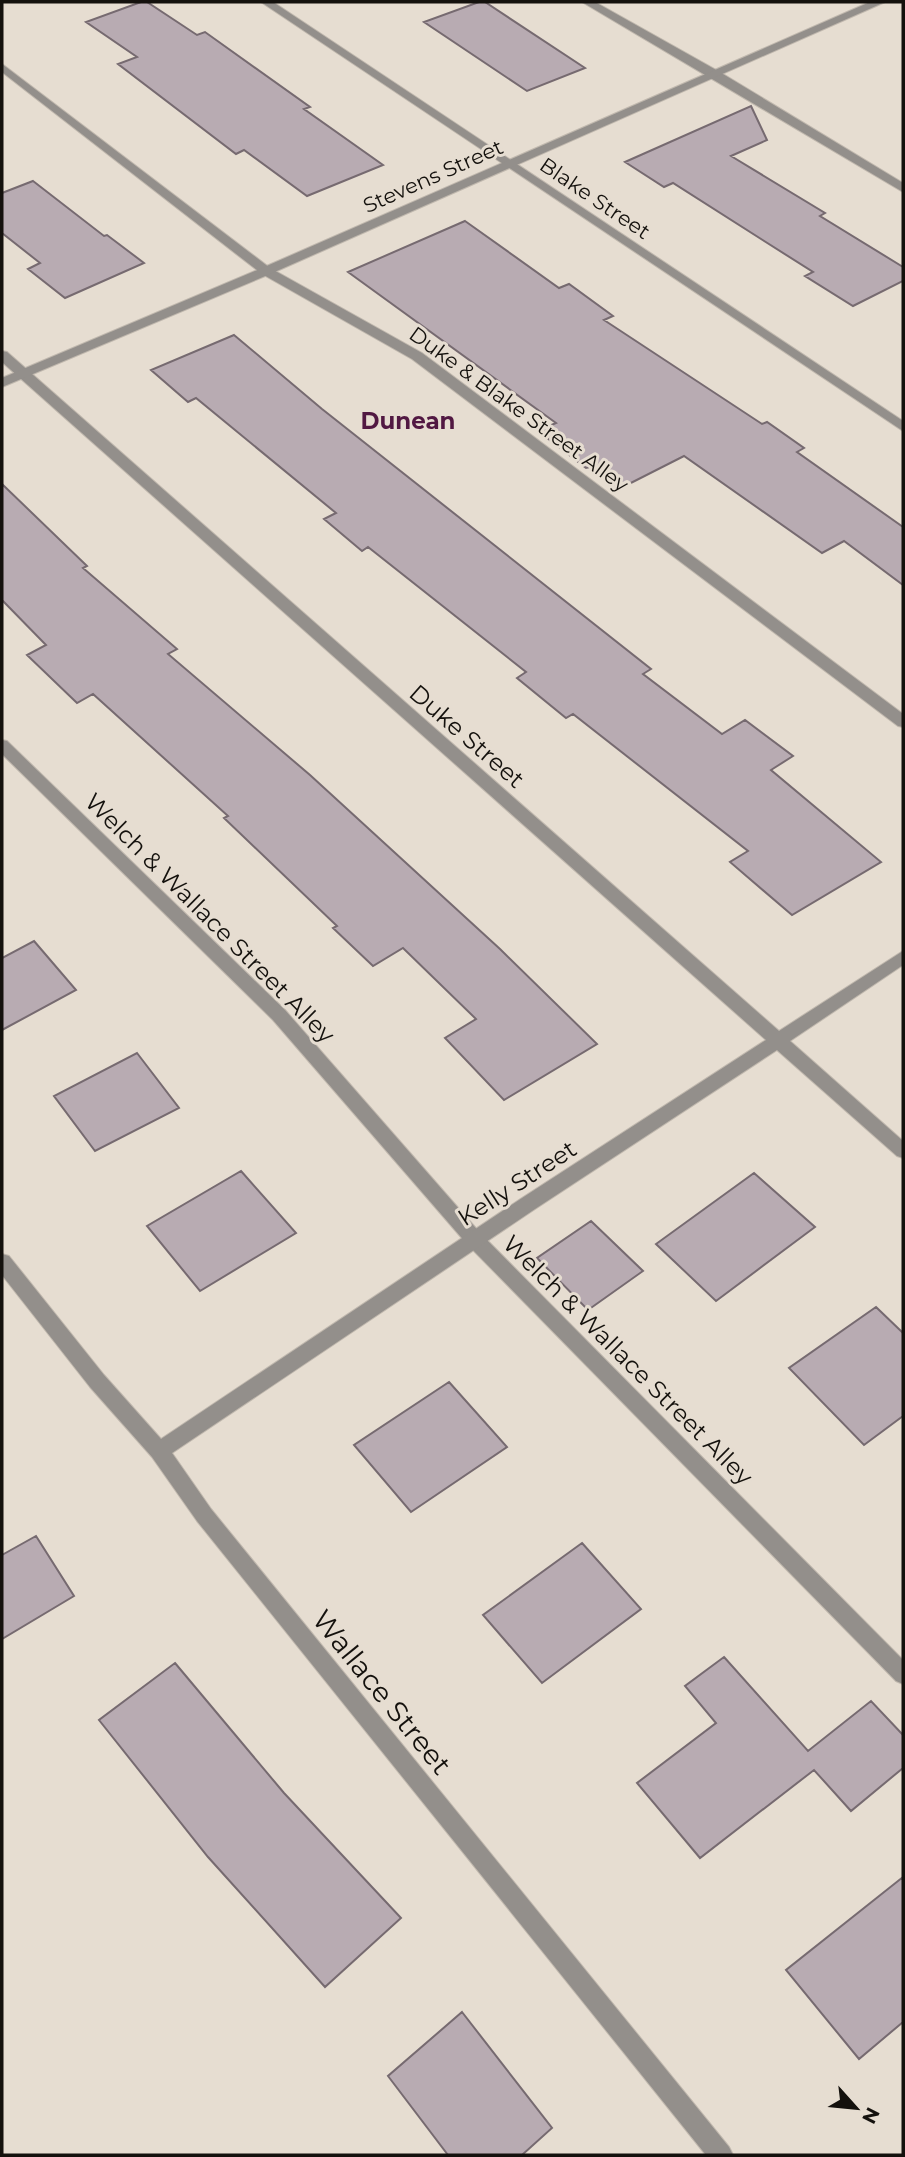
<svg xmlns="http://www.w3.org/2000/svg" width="905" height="2157" font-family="Montserrat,sans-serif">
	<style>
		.building { fill: #b8abb2; stroke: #766a70; stroke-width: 2 }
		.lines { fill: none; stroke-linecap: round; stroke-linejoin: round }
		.service-casing { stroke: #c0b8ae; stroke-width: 2 }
		.minor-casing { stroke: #c0b8ae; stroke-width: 2 }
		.tertiary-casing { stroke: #c0b8ae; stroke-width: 2 }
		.service { fill: #938f8b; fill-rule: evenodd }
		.minor { fill: #938f8b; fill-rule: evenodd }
		.tertiary { fill: #938f8b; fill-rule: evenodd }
		.labels { text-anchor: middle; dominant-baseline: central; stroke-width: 6; stroke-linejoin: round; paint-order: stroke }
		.far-street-label { font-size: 21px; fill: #14110d; stroke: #e6ddd1 }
		.far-quarter-label { font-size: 23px; font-weight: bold; fill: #511842; stroke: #e6ddd1 }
		.street-label { font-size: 24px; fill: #14110d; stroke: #e6ddd1 }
		.near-street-label { font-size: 28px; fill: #14110d; stroke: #e6ddd1 }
	</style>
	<rect width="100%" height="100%" fill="#e6ddd1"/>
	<!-- building -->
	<path class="building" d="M141 2H147L197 35 205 32 310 107 304 109 383 165 307 196 244 150 236 154 118 64 137 57 86 22Z
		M479 2H485L585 68 527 91 424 22Z
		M751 106 767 140 731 156 825 213 820 216 903 267V281L853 306 805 276 813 272 673 183 664 187 625 162Z
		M33 181 104 236 107 235 144 263 65 298 28 269 40 263 2 233V193Z
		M465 221 559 288 569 284 613 316 604 320 762 424 767 422 804 448 797 452 903 527V585L844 541 822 553 684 456 619 489 590 467 586 468 538 431 556 423 348 272Z
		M234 335 322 409 651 669 643 674 722 734 745 720 793 756 771 770 881 862 792 915 730 862 748 851 573 714 566 718 517 678 526 672 368 547 362 551 324 519 336 513 196 398 188 402 151 370Z
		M2 484 87 566 83 568 177 649 168 654 310 775 500 949 597 1044 504 1100 445 1038 476 1019 403 948 373 966 333 928 337 926 224 818 228 816 93 694 77 703 27 655 46 645 2 600Z
		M34 941 76 990 2 1030V958Z
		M137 1053 179 1108 95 1151 54 1096Z
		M241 1171 296 1233 200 1291 147 1226Z
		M754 1173 815 1227 716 1301 656 1244Z
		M591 1221 643 1271 588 1310 537 1258Z
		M876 1307 903 1333V1416L864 1445 789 1368Z
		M449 1382 507 1447 411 1512 354 1445Z
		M36 1536 74 1596 2 1639V1555Z
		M582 1543 641 1609 542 1683 483 1615Z
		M724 1657 808 1751 871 1701 903 1735V1768L851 1811 814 1770 700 1858 637 1783 716 1723 685 1686Z
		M175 1663 284 1793 401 1918 325 1987 208 1857 99 1720Z
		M903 1877V2022L859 2059 786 1970Z
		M462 2012 552 2128 522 2155H448L388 2076Z"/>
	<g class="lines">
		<!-- service casing -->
		<g class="service-casing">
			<path id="service" d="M582 2H595L718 71 903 183V192Z
				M2 64 270 268 422 353 903 714V727L898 726 412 359 262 274 2 72Z
				M2 740 7 741 285 1010 481 1234 903 1660V1684L896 1681 467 1244 273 1020 2 754Z"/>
		</g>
		<!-- minor casing -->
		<g class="minor-casing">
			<path id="minor" d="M261 2H273L903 421V431Z
				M2 351 7 352 779 1031 903 951V965L790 1041 903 1141V1158L897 1156 777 1050 535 1209 172 1453 211 1509 729 2147 733 2155H706L197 1521 152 1457 90 1387 2 1275V1254L9 1256 104 1375 161 1439 522 1198 766 1040 2 362Z"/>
		</g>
		<!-- tertiary casing -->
		<g class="tertiary-casing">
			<path id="tertiary" d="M870 2H885L270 274 2 387V378L262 268Z"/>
		</g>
		<!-- service -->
		<use href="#service" class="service"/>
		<!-- minor -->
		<use href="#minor" class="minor"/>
		<!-- tertiary -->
		<use href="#tertiary" class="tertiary"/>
	</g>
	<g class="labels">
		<!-- far-street labels -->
		<g class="far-street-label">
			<text transform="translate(433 176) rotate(-24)">Stevens Street</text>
			<text transform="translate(595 198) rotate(34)">Blake Street</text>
			<text transform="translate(519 409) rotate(36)">Duke &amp; Blake Street Alley</text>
		</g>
		<!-- far-quarter labels -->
		<g class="far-quarter-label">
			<text x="408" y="421">Dunean</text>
		</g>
		<!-- street labels -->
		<g class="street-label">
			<text transform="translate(467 736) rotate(41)">Duke Street</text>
			<text transform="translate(210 918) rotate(45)">Welch &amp; Wallace Street Alley</text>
			<text transform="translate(517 1183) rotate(-33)">Kelly Street</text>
			<text transform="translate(628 1360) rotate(45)">Welch &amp; Wallace Street Alley</text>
		</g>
		<!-- near-street labels -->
		<g class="near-street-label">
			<text transform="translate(382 1692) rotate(51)">Wallace Street</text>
		</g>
	</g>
	<!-- border -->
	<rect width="905" height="2157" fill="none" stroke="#14110d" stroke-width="7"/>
	<!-- north arrow -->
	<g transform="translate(856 2108) rotate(117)" stroke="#e6ddd1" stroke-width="5" paint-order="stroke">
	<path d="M0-5L12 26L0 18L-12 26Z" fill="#14110d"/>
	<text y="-10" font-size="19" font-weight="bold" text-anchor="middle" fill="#14110d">N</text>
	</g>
</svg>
